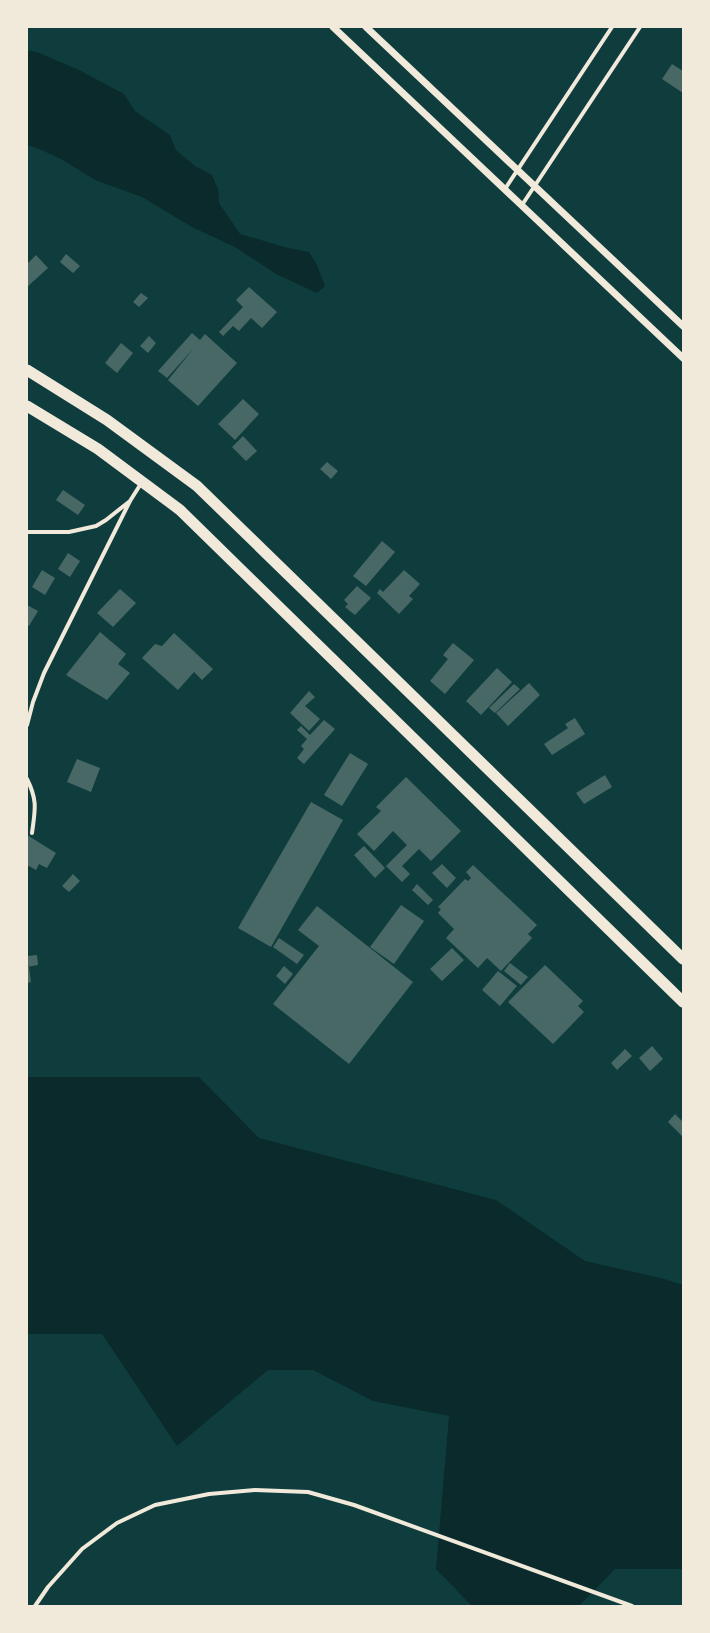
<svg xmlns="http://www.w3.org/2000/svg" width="710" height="1633" font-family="Raleway,sans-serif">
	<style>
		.water { fill: #0a2a2b }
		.building { fill: #486865 }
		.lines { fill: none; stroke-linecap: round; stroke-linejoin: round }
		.minor { stroke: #f1e9da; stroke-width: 4 }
		.tertiary { stroke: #f1e9da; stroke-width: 7 }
		.trunk { stroke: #f1e9da; stroke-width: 11 }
	</style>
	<rect width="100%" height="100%" fill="#0f3d3e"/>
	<!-- water -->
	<path class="water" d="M27 50 39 53 79 70 124 94 135 111 170 135 176 150 195 166 212 175 218 189 219 203 240 234 288 248 309 252 317 265 325 286 317 293 276 274 235 247 192 227 142 197 95 180 61 159 37 148 27 145Z
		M27 1077H199L259 1138 496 1200 585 1261 661 1278 683 1285V1569H615L579 1606H472L436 1569 449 1416 373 1401 313 1370H268L177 1446 102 1334H27Z"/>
	<!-- building -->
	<path class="building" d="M672 64 683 71V93L662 79Z
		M66 254 80 266 73 273 60 262Z
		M36 255 48 268 27 287V264Z
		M249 287 277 312 262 328 251 318 239 331 233 326 223 336 219 332 243 307 236 300Z
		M141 293 148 298 139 307 133 302Z
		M192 333 200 340 205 334 237 363 198 406 168 380 194 348 167 378 158 371Z
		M149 336 156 343 148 353 140 346Z
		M121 343 133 353 117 373 105 363Z
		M243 399 259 414 235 440 218 424Z
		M243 436 257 451 246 461 232 447Z
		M327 462 338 471 331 479 320 469Z
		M63 490 85 505 78 515 56 500Z
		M382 541 395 552 366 586 353 576Z
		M68 553 80 561 70 577 58 569Z
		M42 570 55 578 45 595 32 587Z
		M404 570 420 584 409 596 413 599 399 614 377 593 380 589 383 592Z
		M357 586 371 598 355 615 345 607 348 604 344 600Z
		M120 589 136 603 113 627 97 613Z
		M27 605 38 611 29 626 27 625Z
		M100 632 126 654 118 664 130 673 107 700 66 675Z
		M174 633 213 669 202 680 194 672 178 690 142 658 155 644 162 646Z
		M453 643 474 660 445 694 430 681 448 659 443 655Z
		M497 668 512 682 481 715 466 701Z
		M529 683 540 695 508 726 496 713Z
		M514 684 520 689 495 713 489 708Z
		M309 691 315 697 305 706 320 719 309 731 290 713Z
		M575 718 585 734 552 755 544 744 568 728 565 724Z
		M324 720 335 729 304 764 297 758 304 749 301 746 307 739 297 730 301 726 310 735Z
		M350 753 368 764 342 806 324 795Z
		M77 759 100 768 91 792 67 782Z
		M605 775 612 787 584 804 576 793Z
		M406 777 461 831 431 861 419 849 402 866 410 874 402 882 386 866 407 845 393 831 374 851 357 834 381 811 376 807Z
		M311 802 343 820 271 947 238 928Z
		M27 835 56 853 47 868 39 864 36 870 27 865Z
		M364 846 385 868 375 878 354 855Z
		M442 864 456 878 447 888 432 873Z
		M473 865 537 925 528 934 532 938 501 971 487 958 478 968 446 938 454 929 438 913 441 909 438 907 465 879 468 881 471 878 466 872Z
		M73 874 80 881 69 892 62 886Z
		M417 884 433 900 428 905 412 890Z
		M401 905 424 921 394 964 370 947Z
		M317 906 413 982 349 1064 273 1004 319 946 298 930Z
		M279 938 304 955 297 964 273 947Z
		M452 948 464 960 442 981 430 969Z
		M37 955 38 965 27 967V956Z
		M510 963 528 977 521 985 504 971Z
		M545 965 583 1001 578 1006 584 1012 553 1044 508 1002Z
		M284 966 293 974 285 984 276 976Z
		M27 967H29L31 982 27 983Z
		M498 971 517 986 500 1006 482 990Z
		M652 1046 663 1059 650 1071 639 1058Z
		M625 1049 632 1056 617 1070 611 1063Z
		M675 1114 683 1122V1137L668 1122Z"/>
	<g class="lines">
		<!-- minor -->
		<path class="minor" d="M505 189 612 27
			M522 205 640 27
			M27 532H69L96 526 106 520 130 501 142 482
			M27 725 33 702 44 673 130 501
			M27 779C38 801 35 810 32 833
			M35 1606 48 1587 82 1549 117 1523 155 1505 209 1494 255 1490 308 1492 354 1505 632 1606"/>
		<!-- tertiary -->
		<path class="tertiary" d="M333 27 683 358
			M366 27 683 326"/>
		<!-- trunk -->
		<path class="trunk" d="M27 370 107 420 197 486 683 959
			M27 406 98 449 180 510 683 1002"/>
	</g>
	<!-- border -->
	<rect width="710" height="1633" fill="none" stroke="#f1e9da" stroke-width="56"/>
</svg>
